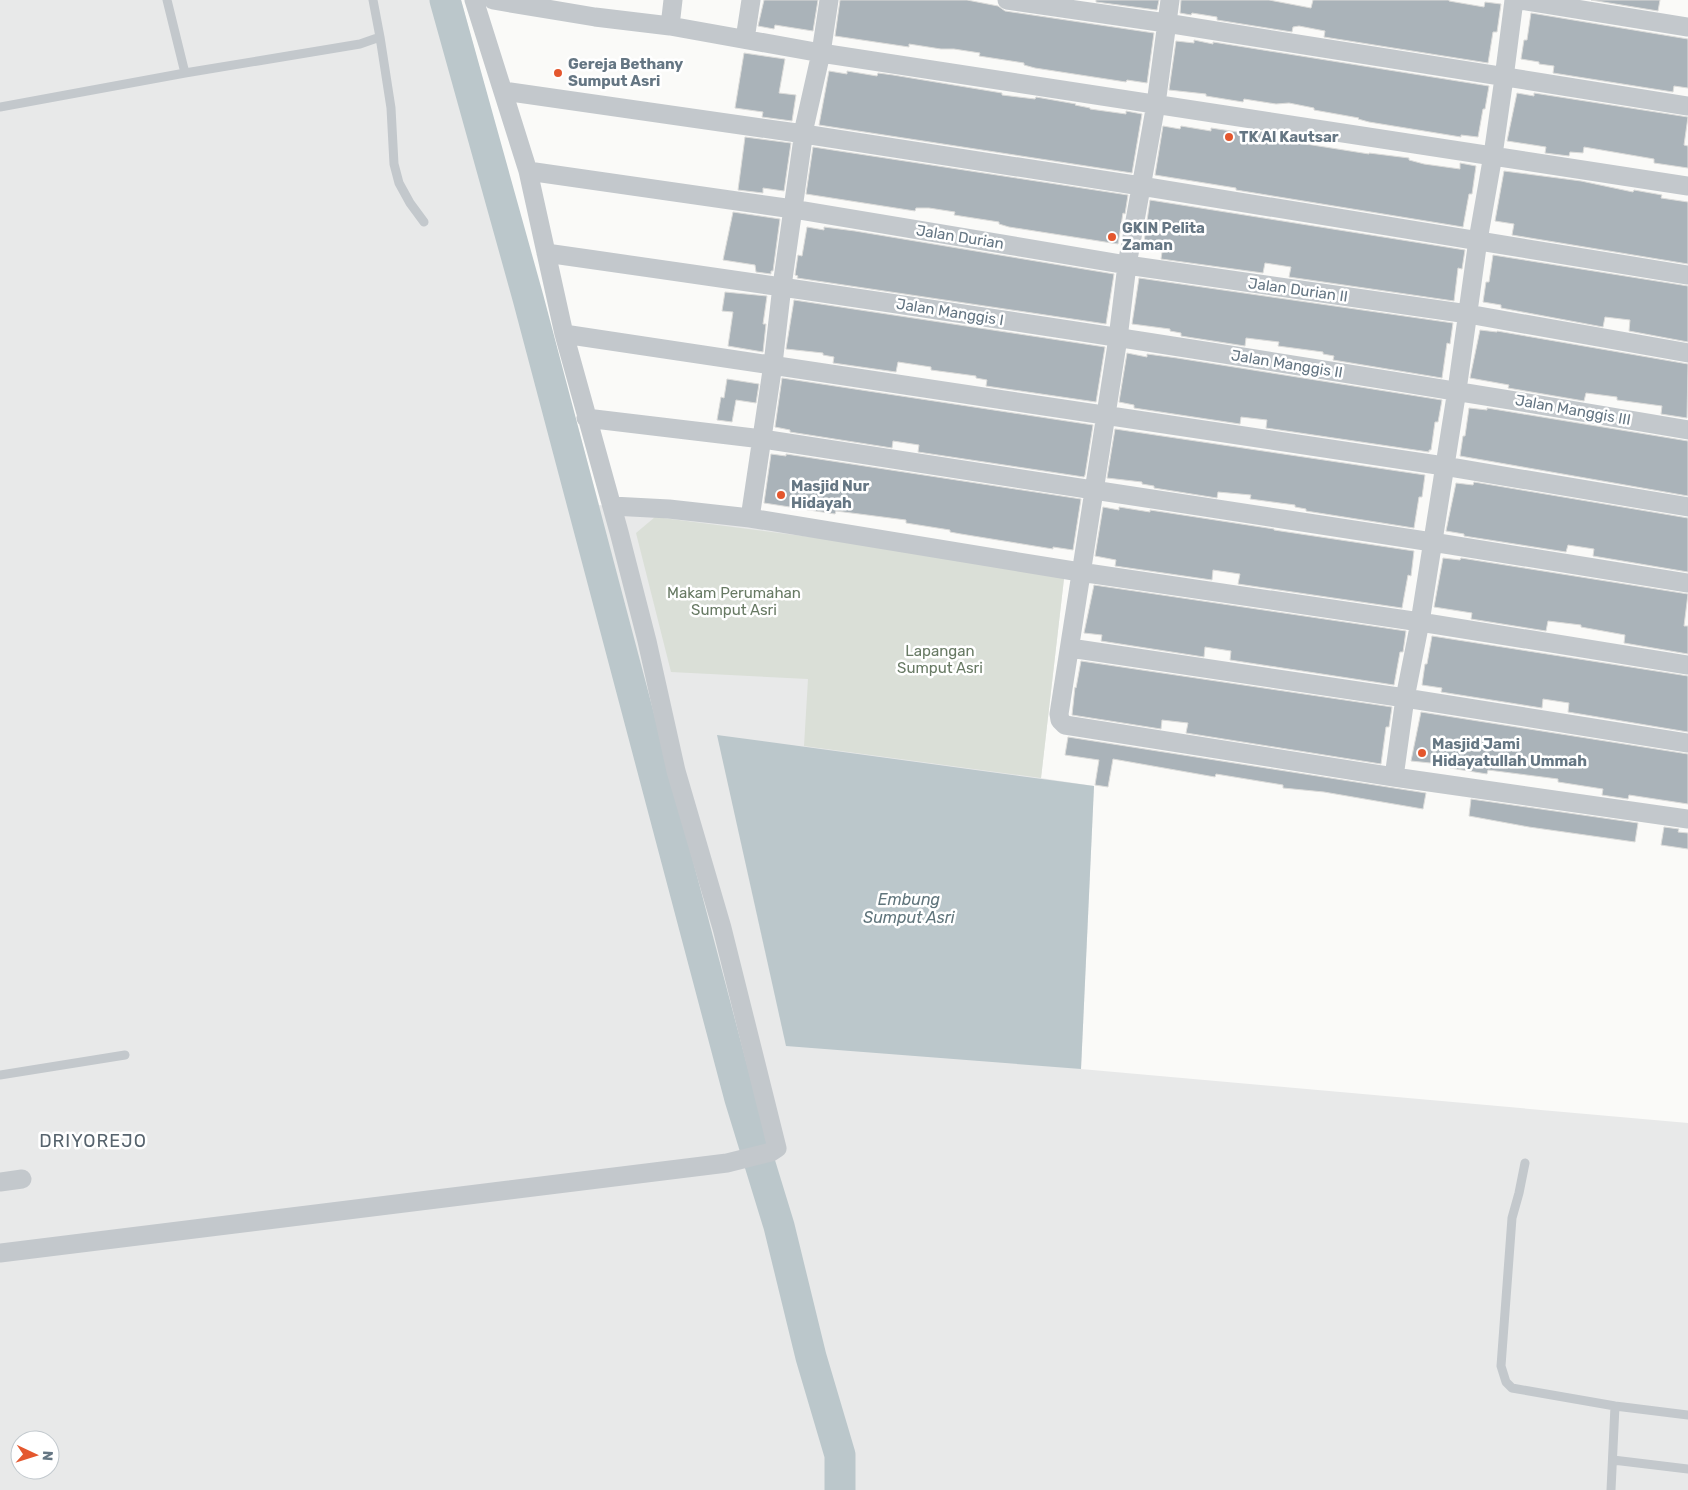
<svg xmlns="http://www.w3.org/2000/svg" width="1688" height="1490" font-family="Rubik,sans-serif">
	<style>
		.built { fill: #e8e9e9; fill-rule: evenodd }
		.green { fill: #dadfd7 }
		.water { fill: #bbc7cb }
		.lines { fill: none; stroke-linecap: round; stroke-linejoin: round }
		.river { stroke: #bbc7cb; stroke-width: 31 }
		.building { fill: #aab3b9; stroke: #dcdcda }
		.lane { stroke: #c3c8cc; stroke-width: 9 }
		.street { stroke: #c3c8cc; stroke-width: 19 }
		.poi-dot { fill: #e4572e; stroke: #fff; stroke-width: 2 }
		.labels { text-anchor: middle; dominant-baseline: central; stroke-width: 5; stroke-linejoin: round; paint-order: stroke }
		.poi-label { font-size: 15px; font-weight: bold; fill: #657683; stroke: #fff; text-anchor: start }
		.street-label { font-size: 15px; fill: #657683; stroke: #fff }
		.park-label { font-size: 15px; fill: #687a64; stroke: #fff }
		.water-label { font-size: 16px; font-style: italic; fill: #60757c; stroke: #fff }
		.quarter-label { font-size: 18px; letter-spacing: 1px; fill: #57646e; stroke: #fff }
	</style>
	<rect width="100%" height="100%" fill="#fafaf8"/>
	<!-- built -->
	<path class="built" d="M0 0H461L599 505 1065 570 1041 778 1094 786 1081 1069 1688 1123V1490H0ZM20 1440H50V1470H20Z"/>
	<!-- green -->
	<path class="green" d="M655 517 1065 570 1041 778 804 746 808 679 671 672 636 533Z"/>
	<!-- water -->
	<path class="water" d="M717 735 1094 786 1081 1069 786 1046Z"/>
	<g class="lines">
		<!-- river -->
		<path class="river" d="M445 0 528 298 740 1099 779 1226 811 1357 840 1455V1490"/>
	</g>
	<!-- building -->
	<path class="building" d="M764 0H818L813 31 775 25 774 29 758 26Z
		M840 0H967L998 6 1005 11 1154 33 1147 83 1127 80 1126 82 1035 68 1024 65V63L979 56 980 53 954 49H941L909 44V47L835 36Z
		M1096 0H1159L1157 10 1096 2Z
		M1181 0H1269L1311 8 1313 0H1449V1L1484 7 1485 2 1501 4 1497 32H1493L1488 63 1324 37 1325 31 1299 26 1293 27 1292 32 1217 20V17L1192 13 1191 15 1180 13Z
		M1591 0H1660L1658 11Z
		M1531 13 1688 39V88L1674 86 1673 92 1553 73 1554 66 1539 64V62L1521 59 1524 40H1527Z
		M1194 40 1213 44V42L1489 86 1485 109H1483L1478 137 1461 135V137L1369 122 1358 119 1359 118 1314 110V108L1289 103 1276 104 1244 99 1243 102 1206 96V94L1169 90 1176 41 1194 43Z
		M744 53 785 59 779 93 796 95 792 121 762 117 763 112 735 108Z
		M829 71 847 74V71L877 76 878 73 893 75 1002 93V95L1035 99 1036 97 1076 104 1075 105 1090 108V109L1126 114V111L1142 114 1132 173 819 125Z
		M1517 93 1534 96V93L1688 117 1684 145 1688 146V168L1654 163V159L1584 147 1583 153 1570 152 1569 156 1545 153 1546 147 1507 141Z
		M1163 126 1180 129 1181 126 1211 131V128L1257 135 1258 131 1275 134V138L1287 141 1369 154V153L1409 158V160L1424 164 1460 169V163L1476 166 1472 194H1469L1463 227 1236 190V188L1155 175Z
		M745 137 791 143 784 191 763 188V193L738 190Z
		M813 147 1128 195 1125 214 1123 213 1118 244 1009 227 999 224V222L954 215 955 212 929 208H916L915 211 806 194Z
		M1504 171 1581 181 1633 192 1634 190 1662 195 1661 198 1688 202V264L1512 235 1514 224 1495 221Z
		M1150 200 1465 250 1462 269 1458 268 1454 301 1289 277 1291 267 1265 263 1263 273 1161 259 1162 252 1143 249Z
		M733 212 780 219 773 271H771V274L756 272 755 265 723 260Z
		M807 227 824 230V227L855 231 1114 274 1106 324 797 278 798 276 795 275 798 255 802 256Z
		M1493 255 1688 286V342L1629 331 1630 320 1605 317 1603 327 1501 308V305L1483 302 1486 282H1489Z
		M1139 278 1453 323 1450 344 1447 343 1442 378 1333 360 1334 356 1323 354V352L1278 346 1279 342 1246 338 1245 346 1181 336V333L1170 331V329L1132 324Z
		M725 292 767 296 763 324H766L763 352 728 346 733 312 722 311Z
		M794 300 1105 347 1096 402 986 386 987 380 976 378V376L931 370V367L898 362 896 372 833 363 834 357 823 355V353L786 349Z
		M1480 330 1497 332V331L1688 364 1687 418 1661 414 1662 406 1617 400V397L1586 393 1584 401 1508 388 1509 385 1470 378Z
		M1127 353 1147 357V354L1177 358 1442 400 1438 422H1435L1431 450H1429V452L1266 428 1267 420 1241 417 1240 424 1134 408V405L1119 402Z
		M782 378 1093 425 1085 475 1084 477 918 452 919 445 893 441 892 448 790 432V430L775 427Z
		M727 379 759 384 756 403 736 400 732 422 717 420 721 397 724 398Z
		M1469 408 1487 410V408L1688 441V496L1460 456 1463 436H1465Z
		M1115 429 1425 475 1422 497H1419L1414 528 1306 511V509L1295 507V505L1250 499 1251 495 1218 492 1217 498 1154 488V486L1142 484V482L1107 478Z
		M771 454 786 456V454L1081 499 1073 550 1053 547V549L961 534 950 532V530L906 523V520L836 511 835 514 764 503Z
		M1474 482 1688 518V572L1593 556 1594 549 1568 545 1566 552 1464 536V534L1446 531 1456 483 1473 485Z
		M1103 507 1119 510V507L1150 512V510L1274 529V530L1414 551 1411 576 1408 575 1402 608 1238 584 1240 574 1213 570 1212 580 1115 566 1116 560 1095 556Z
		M1443 558 1460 560 1461 558 1688 594 1684 626H1688V654L1624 643 1625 635 1581 627V625L1548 621 1546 631 1471 619 1472 613 1434 607Z
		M1094 585 1406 631 1403 652H1400L1394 685 1230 660 1231 651 1205 647 1204 657 1101 641 1102 635 1084 633Z
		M1432 636 1688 676V732L1568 712 1569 703 1543 699 1542 708 1441 692 1442 688 1422 685 1425 664H1427Z
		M1081 661 1392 707 1389 727H1386L1381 764 1186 733 1188 723 1162 720 1161 729 1072 715 1075 687 1076 688Z
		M1421 712 1688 754V804L1629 795 1628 799 1602 795 1603 789 1558 782V779L1488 770 1487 774 1450 768V765L1411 761Z
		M1068 737 1426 793 1423 809 1324 792 1283 788V785L1216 774 1215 777 1113 759 1108 787 1095 785 1099 760 1065 755Z
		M1471 799 1638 823 1635 842 1529 827 1469 816Z
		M1664 827 1679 829 1678 832 1688 833V849L1661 845Z"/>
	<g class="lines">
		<!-- lane -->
		<path class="lane" d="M167 0 185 73
			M380 37 391 108 394 164 399 183 410 203 424 222
			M0 107 185 73 360 44 380 37 373 0
			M0 1075 125 1055
			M1525 1163 1519 1193 1512 1218 1501 1366 1506 1382 1512 1388 1615 1406 1688 1415
			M1613 1460 1688 1469
			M1611 1490 1615 1406"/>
		<!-- street -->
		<path class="street" d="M493 0 595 17 670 26 821 53 1688 186
			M1007 0 1166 23 1688 106
			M1170 0 1156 104 1127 265 1118 338 1059 714 1060 720 1065 725 1394 777 1688 819
			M1520 0 1688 27
			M670 26 673 0
			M745 39 751 0
			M503 91 804 134 1141 186 1688 275
			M528 171 793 209 1127 265 1468 314 1688 353
			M546 253C927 307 1308 365 1688 430
			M564 334 1444 466 1688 507
			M586 418 762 439 1432 542 1688 583
			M612 506 669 509 750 518 1080 572 1420 622 1688 665
			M750 518 773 364 782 286 805 124 821 53 829 0
			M1070 648 1405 698 1688 743
			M1394 777 1405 698 1420 622 1457 390 1478 240 1493 155 1504 78 1514 0
			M0 1182 22 1179
			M0 1253 727 1163 771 1152 777 1148 722 928 676 771 647 641 619 532 564 334 528 171 474 0"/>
	</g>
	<!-- markers -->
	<g class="poi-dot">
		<circle cx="558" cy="73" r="5"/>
		<circle cx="1229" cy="137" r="5"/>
		<circle cx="1112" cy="237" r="5"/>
		<circle cx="781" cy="495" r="5"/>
		<circle cx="1422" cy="753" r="5"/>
	</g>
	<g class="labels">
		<!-- poi labels -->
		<g class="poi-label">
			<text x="568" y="64">Gereja Bethany<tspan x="568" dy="17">Sumput Asri</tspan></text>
			<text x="1239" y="137">TK Al Kautsar</text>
			<text x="1122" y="228">GKIN Pelita<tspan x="1122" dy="17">Zaman</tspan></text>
			<text x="791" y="486">Masjid Nur<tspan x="791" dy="17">Hidayah</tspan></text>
			<text x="1432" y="744">Masjid Jami<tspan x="1432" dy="17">Hidayatullah Ummah</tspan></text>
		</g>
		<!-- street labels -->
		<g class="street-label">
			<text transform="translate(960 237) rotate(9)">Jalan Durian</text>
			<text transform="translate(1298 290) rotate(8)">Jalan Durian II</text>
			<text transform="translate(950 312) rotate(9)">Jalan Manggis I</text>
			<text transform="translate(1287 364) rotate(9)">Jalan Manggis II</text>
			<text transform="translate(1573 410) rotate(10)">Jalan Manggis III</text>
		</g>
		<!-- park labels -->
		<g class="park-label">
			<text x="734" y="593">Makam Perumahan<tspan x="734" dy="17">Sumput Asri</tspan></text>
			<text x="940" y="651">Lapangan<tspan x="940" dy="17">Sumput Asri</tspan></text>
		</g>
		<!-- water labels -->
		<g class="water-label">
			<text x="909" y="899">Embung<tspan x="909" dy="18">Sumput Asri</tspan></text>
		</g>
		<!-- quarter labels -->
		<g class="quarter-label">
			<text x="93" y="1141">DRIYOREJO</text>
		</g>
	</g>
	<!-- north arrow -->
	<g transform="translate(35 1455) rotate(94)"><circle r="24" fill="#ffffff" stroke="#c1c8cd"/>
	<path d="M0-4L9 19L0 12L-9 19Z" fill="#e4572e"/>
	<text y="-8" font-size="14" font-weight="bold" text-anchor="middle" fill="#657683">N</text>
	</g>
</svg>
